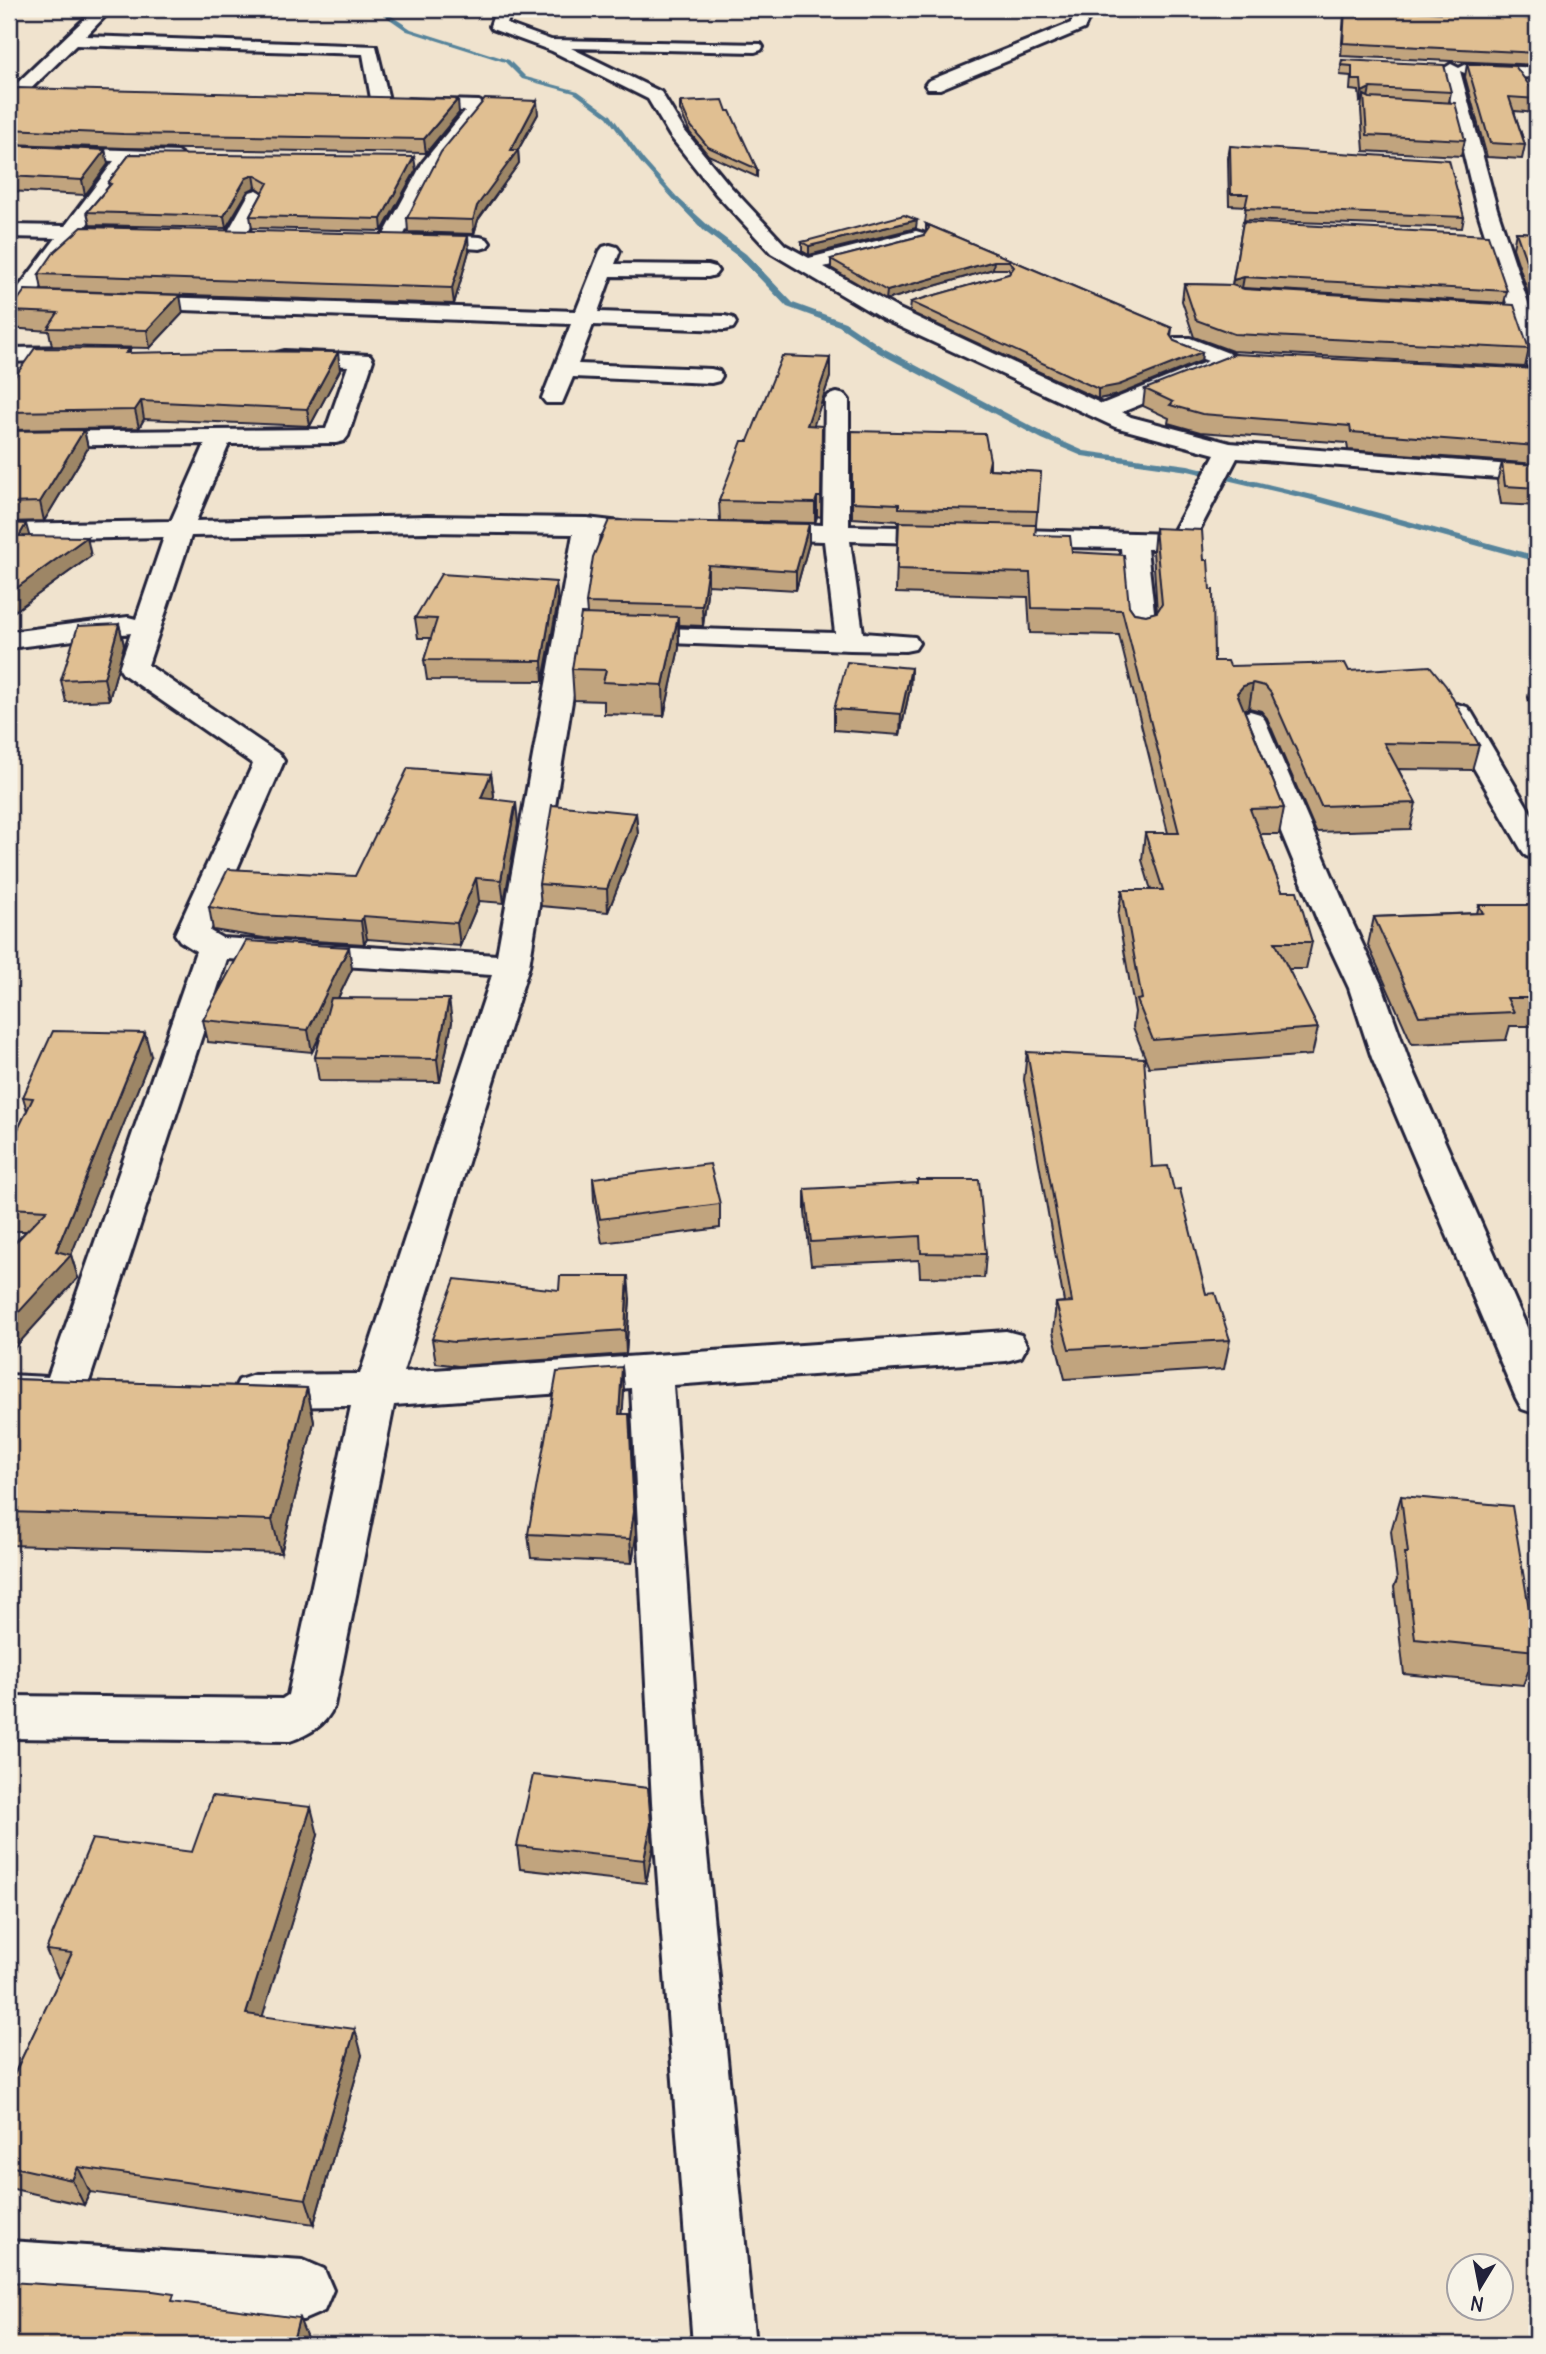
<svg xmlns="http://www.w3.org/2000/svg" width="1546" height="2354" font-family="Delius,sans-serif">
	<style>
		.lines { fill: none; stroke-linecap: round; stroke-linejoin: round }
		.stream { fill: #57849b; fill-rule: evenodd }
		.minor-casing { stroke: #22223b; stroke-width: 6 }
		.minor { fill: #f7f3e8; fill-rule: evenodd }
		.wall { fill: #c1a47e; stroke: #22223b; stroke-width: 2 }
		.shaded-wall { fill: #9d8666; stroke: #22223b; stroke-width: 2 }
		.building { fill: #e0bf92; stroke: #22223b; stroke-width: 2 }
	</style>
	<rect width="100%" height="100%" fill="#f0e3ce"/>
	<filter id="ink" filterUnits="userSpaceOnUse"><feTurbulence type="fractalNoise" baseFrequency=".0143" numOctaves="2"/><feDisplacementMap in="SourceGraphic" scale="14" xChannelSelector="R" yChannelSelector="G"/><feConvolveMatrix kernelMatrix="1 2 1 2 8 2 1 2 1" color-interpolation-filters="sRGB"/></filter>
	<g filter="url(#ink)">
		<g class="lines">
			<!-- stream -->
			<path class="stream" d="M375 9H381L411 29 509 60 526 77 578 91 611 115 644 160 677 197 710 227 746 254 793 303 845 322 885 349 1048 435 1084 451 1188 465 1313 495 1537 556V562L1308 499 1188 471 1082 456 1042 439 879 353 839 326 787 307 740 258 704 231 673 199 640 162 607 117 574 93 522 79 505 62 407 31Z"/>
			<!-- minor casing -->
			<g class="minor-casing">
				<path id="minor" d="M95 9H112L86 36 376 46 390 104 381 109 372 104 363 54 76 45 15 104 9 105V91Z
					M496 9H512L507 24 551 40 761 44 763 47 761 50 755 52 571 48 661 92 684 130 730 186 785 245 809 258 916 231 923 233 926 237 923 241 824 267 897 308 1102 404 1208 361 1174 348 1171 343 1174 338H1190L1236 356 1239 361 1236 366 1122 412 1131 417 1230 443 1537 467V481L1237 458 1190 548 1147 549 1156 629 1152 635 1142 637 1132 635 1128 629 1121 548 1019 546 1010 544 1006 538 1010 532 1019 530 1172 534 1215 454 1115 427 881 318 771 253 716 194 670 136 648 99 552 51 492 29 490 26Z
					M744 9H764L756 14 746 12Z
					M1077 9H1093L1084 29 940 89H928L925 85 928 81 1071 23Z
					M1451 64 1459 68 1467 64 1537 68V78L1467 74 1460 71 1497 209 1537 330V370L1529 368 1526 363 1477 209 1443 69Z
					M408 99 479 101 488 106 440 164 401 240 398 244H384L381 240 423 162 465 111 402 108 399 104Z
					M9 146 178 152 187 158 178 164 132 162 85 227 129 228 136 230 139 234 136 238 76 239 30 303H9V291H16L56 238 9 237V225L65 226 114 161 9 157Z
					M257 190 267 196 246 235 243 239H229L226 235 250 192Z
					M417 234 480 237 487 239 490 243 487 247 480 249 410 244 407 240 410 236Z
					M610 245 617 247 620 251 615 264 708 265 715 267 718 271 715 275 708 277 611 276 598 312 725 316 733 318 736 323 733 328 725 330 593 325 578 364 711 369 719 371 722 376 719 381 711 383 573 377 562 403H546L542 398 571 324 129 308 121 307 118 302 121 297 129 296 576 311 600 251 603 247Z
					M82 347 90 349 93 354 90 359 9 362V348Z
					M285 351 370 355 373 360 348 436 344 441 336 443 229 444 196 521 427 516 587 518 621 522 625 527 621 532 599 535 529 966 403 1372 1006 1331 1021 1335 1027 1346 1021 1357 1006 1361 673 1385 702 1803 755 2345H693L652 1803 631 1388 394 1405 334 1706C325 1726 310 1734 290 1741L9 1738V1696L282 1699 288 1695 351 1406 254 1407 239 1402 233 1391 239 1380 254 1375 360 1374 492 975 227 959 85 1394 79 1405 64 1410 9 1407V1375L48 1377 196 951 180 941 175 934 253 764 123 674 119 668 131 633 9 648V632L128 617 136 619 164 537 9 540V524L171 521 205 444 9 446V432L326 429 348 366 277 363 274 358 277 353ZM427 532 573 534 497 955 222 938 210 931 284 761 280 755 148 665 191 536Z
					M837 393 845 395 849 400V526L951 528 960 530 964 536 960 542 951 544 850 541 863 633 915 637 919 643 915 649 905 651 850 650 617 641 613 635 617 629 627 627 835 633 824 541 756 539 747 536 743 531 747 526 756 523 823 525 825 400 829 395Z
					M1457 704 1467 707 1472 713 1537 823V859L1526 856 1521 849 1442 713 1447 707Z
					M1250 711 1260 714 1265 720 1353 924 1383 988 1408 1058 1537 1350V1414L1522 1409 1516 1398 1372 1058 1349 988 1319 924 1235 720 1240 714Z
					M9 2241 303 2260 324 2269 333 2290 324 2311 303 2320 9 2301Z"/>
			</g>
			<!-- minor -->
			<use href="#minor" class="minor"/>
		</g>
		<!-- wall -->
		<path class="wall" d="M1291 9H1383L1537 19V65L1341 56 1344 14 1292 13Z
			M1399 9H1537V17V16Z
			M1342 60 1451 92 1449 102 1465 140 1461 156 1364 151 1361 110 1362 101 1360 102 1359 91 1350 90 1351 76 1340 75Z
			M1467 64 1537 96V113L1514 111 1525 145 1522 159 1487 157 1465 77Z
			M9 92 459 113 426 153 126 148 9 144Z
			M680 102 727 111 757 169V177L708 155 690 133 680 110Z
			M538 114 518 150 519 163 478 220 474 234 408 232 407 218Z
			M9 145 105 150 108 164 85 195 9 191Z
			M1230 146 1464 217 1462 228 1244 220 1246 206 1229 205 1228 158Z
			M130 154 416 170 382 231 252 228 250 216 263 192 256 187 248 191 226 228 90 225 87 212 109 186 108 183Z
			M1243 222 1507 291 1504 303 1243 288 1529 349 1525 367 1232 351 1194 337 1182 301 1184 284 1232 285Z
			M926 224 1172 328 1171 337 1174 341 1202 352 1201 361 1118 395 1098 399 910 312 911 302 1009 274 1010 272 1008 269H993L886 300 831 268V259L924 235 926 232Z
			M916 228 809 255 802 251V242Z
			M1516 232 1537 233V307L1532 305 1513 248Z
			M469 251 454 304 42 290 39 274Z
			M9 307 183 313 150 348 52 346 49 331 9 328Z
			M130 349V353L340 370 310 426 144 419 139 428 9 430V385Z
			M830 358V377L813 426H822L821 517 817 516 815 523 720 521 719 501 748 441Z
			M1537 369V464L1348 450 1347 443 1200 432 1168 423 1169 418 1143 406 1145 389Z
			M84 430 88 448 44 521 9 522V431Z
			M852 431 990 460V469L1041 472 1035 535 1072 552 1129 606 1134 613 1146 615 1157 612 1153 551 1155 528 1204 560 1214 661 1230 666 1349 671 1479 745 1472 770 1398 769 1416 803 1410 829 1316 832 1267 718 1261 711 1249 708 1244 710 1284 808 1279 834H1260L1282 891 1312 942 1306 969H1288L1318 1028 1312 1055 1149 1067 1133 1027 1135 1012 1118 916 1122 890H1151L1142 860 1145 833H1168L1119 635 1030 633 1028 597 896 593 898 521 852 518Z
			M1502 463 1537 465V506L1501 504 1497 481Z
			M9 523 30 536 91 556 15 611 9 609Z
			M809 524V543L796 590 708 585 703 626 679 625V648L664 716 604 714V701L574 700 572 669 587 614 586 603Z
			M558 601 543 681 427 680 424 660 431 638H418L415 618Z
			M119 624 124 645 109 700 66 702 61 680Z
			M911 668 910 688 900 735 834 730V709Z
			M1535 671H1537V731L1528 697Z
			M491 774 494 796 492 799 518 824 504 903 479 901 460 946 367 939 364 944 264 938 213 930 209 907 355 876Z
			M636 813 638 835 608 912 541 906 539 884Z
			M1479 905H1537V1026H1510L1506 1040 1412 1044 1368 945 1374 917 1477 913Z
			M352 969 338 998 452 1022 440 1082 319 1081 315 1057 321 1034 312 1052 208 1042 203 1020Z
			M1027 1052 1152 1167 1174 1190 1206 1294 1230 1340 1224 1369 1065 1379 1053 1332 1056 1303 1064 1302 1024 1080Z
			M151 1056 71 1255 78 1278 9 1354V1249L26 1231H9V1148L27 1111 23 1097Z
			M593 1178 720 1204V1228L602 1243 594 1201Z
			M805 1189 986 1254 984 1278 920 1277 919 1260 811 1265 805 1212Z
			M630 1299 626 1354 458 1366 436 1363 432 1339Z
			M622 1367 624 1391 622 1414 636 1536 632 1563 531 1558 528 1534Z
			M9 1379 307 1388 314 1422 281 1553 9 1545Z
			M1401 1496 1536 1651 1523 1685 1404 1674 1394 1587 1397 1580 1391 1531Z
			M318 1835 262 2016 362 2055 314 2224 90 2192 84 2205 9 2188V2085L61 1977H58L46 1950 192 1852Z
			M517 1846 653 1847 646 1883 520 1869Z"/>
		<!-- shaded-wall -->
		<path class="shaded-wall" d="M1370 88 1368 98 1364 95 1362 101 1360 102 1362 92Z
			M458 99 459 113 426 153 424 139Z
			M537 101 538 114 518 150 519 163 478 220 474 234 473 220 477 206 511 150Z
			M105 150 108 164 85 195 82 180Z
			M414 157 416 170 382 231 381 219Z
			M254 175 256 187 248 191 226 228 224 216 246 178Z
			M917 220 916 228 809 255V246Z
			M468 236 469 251 454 304 452 288Z
			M994 261 993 269 886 300 887 291Z
			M1244 277 1242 288 1231 292 1233 280Z
			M180 295 183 313 150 348 147 330Z
			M338 352 340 370 310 426 307 409Z
			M1202 352 1201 361 1118 395 1098 399V389Z
			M830 358V377L807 445V425Z
			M141 401 144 419 139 428 135 410Z
			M84 430 88 448 44 521 40 502Z
			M817 497V516L815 523V503Z
			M26 524 31 542 19 536Z
			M809 524V543L796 590V571Z
			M87 537 91 556 15 611 11 592Z
			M708 565V585L703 626 702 606Z
			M556 582 558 601 543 681 542 661Z
			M678 617 679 648 664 716 663 685Z
			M119 624 124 645 109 700 104 678Z
			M911 668 910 688 900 735 901 714Z
			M1253 683 1249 708 1239 711 1237 693 1243 686Z
			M491 774 494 796 483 820 481 798Z
			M516 802 518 824 504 903 501 880Z
			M636 813 638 835 608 912 607 889Z
			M476 878 479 901 460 946 457 923Z
			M363 916 367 939 364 944 361 921Z
			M349 947 352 969 312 1052 308 1030Z
			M449 999 452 1022 440 1082 437 1059Z
			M145 1033 151 1056 71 1255 78 1278 9 1354V1323L56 1251Z
			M628 1276 630 1299 626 1354 625 1330Z
			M622 1367 624 1391 621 1438 619 1414Z
			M307 1388 314 1422 281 1553 272 1520Z
			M629 1414 636 1536 632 1563 630 1539Z
			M311 1807 318 1835 255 2041 246 2014Z
			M651 1824 653 1847 646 1883 644 1860Z
			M355 2029 362 2055 314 2224 306 2199Z
			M78 2167 90 2192 84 2205 72 2180Z
			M299 2318 308 2340 306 2345H292Z"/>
		<!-- building -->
		<path class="building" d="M1345 9H1383L1537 19V53L1343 43Z
			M1342 60 1444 65 1451 92 1370 88 1362 92 1361 80H1352V66L1341 65Z
			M1467 64 1515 66 1537 96V99L1509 97 1525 145 1490 143Z
			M18 88 458 99 424 139 123 134 9 129V92Z
			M1364 95 1370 98 1455 103 1465 140 1367 135Z
			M485 99 537 101 511 150H518L477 206 473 220 407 218 441 152Z
			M723 100 727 111H730L757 169 708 147 690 125 680 102Z
			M9 145 105 150 82 180 9 176Z
			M1230 146 1449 160 1464 217 1245 208 1248 194H1231Z
			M130 154 414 157 381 219 250 216 268 183 254 175 246 178 224 216 87 212 111 184 108 183Z
			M904 215 917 220 809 246 802 242Z
			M1243 222 1488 235 1507 291 1244 277 1233 280Z
			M926 224 1172 328 1170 335 1174 341 1202 352 1119 385 1098 389 911 302 1009 274 1014 267 1009 261H994L887 291 831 259 924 235 929 228Z
			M82 227 468 236 452 288 39 274 55 251Z
			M1516 232 1537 233V289H1536Z
			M1184 284 1232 285 1244 289 1514 305 1529 349 1234 334 1196 320Z
			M25 290 180 295 147 330 48 328 58 313 9 311V307H13Z
			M35 348 130 349 126 353 226 351 338 352 307 409 141 401 135 410 9 412V385Z
			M1234 354 1537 369V446L1351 432 1350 426 1202 414 1170 405 1173 402 1145 389Z
			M782 356 830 358 807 425 822 426 821 497H817L815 503 719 501 742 441H748Z
			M84 430 40 502 9 503V431Z
			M852 431 985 434 990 460 988 469 1041 472 1038 511 899 508V504L852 502Z
			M1502 463 1537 465V488L1505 486Z
			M609 520 809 524 796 571 708 565 702 606 586 603 593 557Z
			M899 522 1036 525 1035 535 1070 536 1072 552 1124 555 1129 606 1134 613 1146 615 1157 612 1162 604 1155 528 1202 530 1204 560H1208L1210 590H1213L1214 661H1228L1230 666 1345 663 1349 671 1430 666 1446 686 1479 745 1384 743 1416 803 1321 806 1271 693 1265 686 1253 683 1243 686 1237 693 1284 808 1250 809 1282 891H1297L1312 942H1275L1318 1028 1153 1040 1137 1000 1142 999 1122 890H1163L1145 833H1179L1122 610 1032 608 1030 573 897 569Z
			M9 523 26 524 19 536 87 537 11 592 9 591Z
			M441 574 556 582 542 661 424 660 437 619 415 618Z
			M581 614 678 617 663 685 603 682 606 670 572 669Z
			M119 624 104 678 61 680 78 626Z
			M847 662 911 668 901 714 834 709Z
			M408 768 491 774 481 798 516 802 501 880 476 878 457 923 363 916 361 921 260 915 209 907 228 869 355 876Z
			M552 805 636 813 607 889 539 884Z
			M1479 905H1537V998H1507L1514 1012 1419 1016 1374 917 1483 913Z
			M246 941 349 947 308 1030 203 1020Z
			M331 998 449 999 437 1059 315 1057Z
			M53 1031 145 1033 56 1251 71 1255 9 1323V1249L47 1210 9 1208V1148L33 1098 23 1097Z
			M1027 1052 1144 1058 1152 1167 1168 1166 1174 1190 1180 1189 1206 1294 1215 1293 1230 1340 1069 1349 1056 1303 1072 1302Z
			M710 1164 720 1204 600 1219 593 1178Z
			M917 1180H979L986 1254 921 1253 920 1236 811 1242 805 1189 917 1183Z
			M560 1276H628L625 1330 454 1342 432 1339 455 1279 559 1290Z
			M622 1367 619 1414H629L634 1512 630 1539 528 1534 557 1372Z
			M9 1379 307 1388 272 1520 9 1512V1451L15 1436H9Z
			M1401 1496 1512 1506 1536 1651 1415 1639 1405 1553H1408Z
			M533 1775 648 1788 651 1824 644 1860 517 1846Z
			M212 1796 311 1807 246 2014 355 2029 306 2199 78 2167 72 2180 9 2166V2085L72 1953 46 1950 92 1839 192 1852Z
			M9 2282 153 2291 174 2294 172 2301 299 2318 292 2345H9Z"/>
	</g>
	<!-- margin -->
	<rect width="1546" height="2354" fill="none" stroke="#f7f3e8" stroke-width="35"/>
	<rect x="18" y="18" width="1511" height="2319" fill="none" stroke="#22223b" stroke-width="2.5" filter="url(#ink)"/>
	<!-- north arrow -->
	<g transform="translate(1480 2287) rotate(190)"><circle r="33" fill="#f7f3e8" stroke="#a29fa3" stroke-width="2"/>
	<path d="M0-5L12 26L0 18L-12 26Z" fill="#22223b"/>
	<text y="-10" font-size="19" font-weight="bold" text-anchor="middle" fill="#22223b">N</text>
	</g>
</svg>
